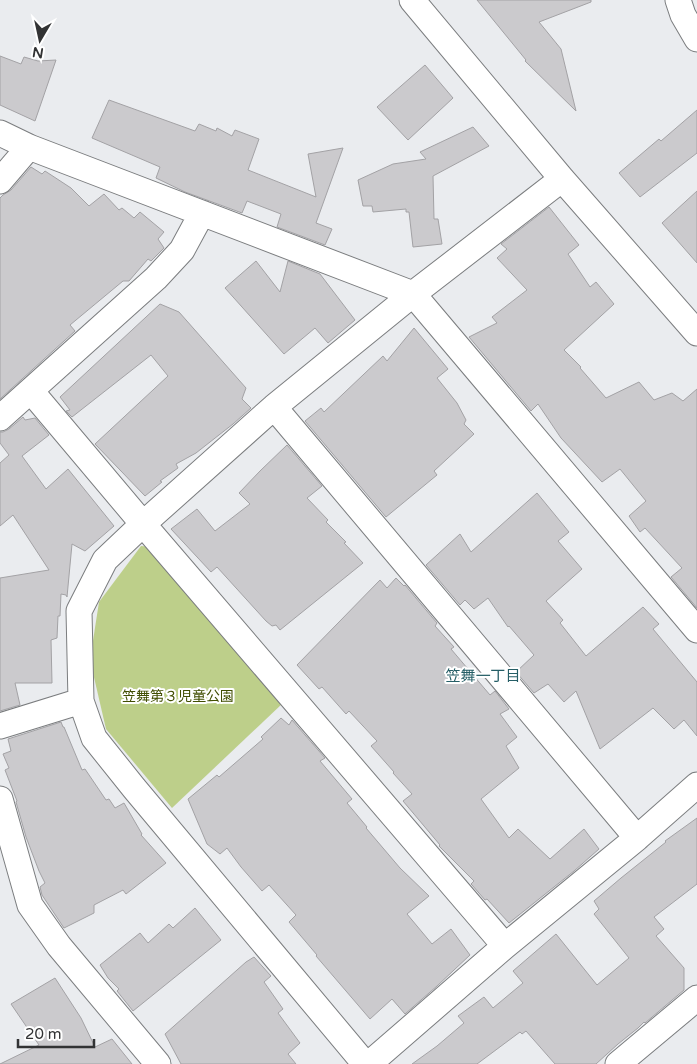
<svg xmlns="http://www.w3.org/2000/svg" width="697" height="1064" font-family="'Varela Round','Noto Sans JP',sans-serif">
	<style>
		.green { fill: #bdcf8a }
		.building { fill: #cbcacd; stroke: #a3a2a5 }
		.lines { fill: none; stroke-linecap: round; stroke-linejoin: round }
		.minor-casing { stroke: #7b7d7f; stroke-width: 27 }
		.minor { stroke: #fff; stroke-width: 25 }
		.labels { text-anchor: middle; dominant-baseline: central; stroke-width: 4; stroke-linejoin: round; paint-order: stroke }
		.park-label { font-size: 14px; fill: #414e02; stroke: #fff }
		.neighbourhood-label { font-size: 15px; fill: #255e66; stroke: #fff }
	</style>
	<rect width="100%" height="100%" fill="#eaecef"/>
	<!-- green -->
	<path class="green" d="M141 546 151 547 283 703 172 808 106 729 90 660 99 602Z"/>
	<!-- building -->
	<path class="building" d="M477 0H591V2L539 22 561 49 576 111 525 61 526 60Z
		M0 56 21 64 24 57 38 61 56 60 35 121 0 105Z
		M425 65 453 98 408 140 377 107Z
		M109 100 195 131 199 124 216 131 217 128 232 136 235 130 259 139 248 170 316 197 308 154 343 148 316 223 332 229 325 245 277 227 281 214 247 201 242 213 185 192 156 178 160 167 92 138Z
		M697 110V153L640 197 619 173 659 139 661 141Z
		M473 127 489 146 433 176 434 219H438L442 244 413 247 409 212H406V209L373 212 372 206H363L358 180 393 164 426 159 420 152Z
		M31 167 42 174 45 171 71 188 89 206 104 194 119 210 122 208 134 218 140 212 164 232 158 239 164 248 151 261 148 259 129 281H123L70 325 75 331 0 399V198L3 195 11 190Z
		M697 191V263L662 223Z
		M549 207 579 245 568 254 590 287 596 282 614 304 564 350 581 367 580 368 606 398 639 382 654 400 672 393 683 401 697 389V608L671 577 682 568 645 528 640 532 629 516 646 501 620 469 602 482 561 438 538 404 531 411 469 337 497 323 492 317 527 290 497 258 507 249 501 244Z
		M256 261 280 292 288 261 320 274 355 320 328 343 315 328 284 354 225 288Z
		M160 304 179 312 246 388 242 399 251 408 233 424 196 453 176 464 178 468 160 481 162 482 145 496 95 444 168 376 151 355 72 417 66 411 70 410 60 397Z
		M414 328 448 369 437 378 457 403 466 420 464 424 474 434 434 471 437 475 386 517 305 421 321 408 324 412 383 356 387 361Z
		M23 417 25 420 35 418 49 435 22 456 46 489 68 469 114 526 85 551 72 544 67 597 66 595 61 594 60 616H58L57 638 51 640 52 683H15L20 705 0 711V578L49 570 13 515 0 526V463L9 455 0 443V432H3L9 429Z
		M287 445 322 486 307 498 328 520 326 522 346 542 344 543 363 563 280 630 276 625 272 626 266 621 217 567 211 572 171 529 197 509 215 531 250 504 239 493 260 471Z
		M537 493 569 532 558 541 582 569 546 601 563 620 560 623 586 656 643 607 659 624 653 629 697 682V736L684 720 674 729 653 708 600 749 576 691 564 702 548 684 534 693 516 672 534 655 509 626 508 627 488 598 474 609 465 600 460 605 426 565 460 534 471 552Z
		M396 578 404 586 405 585 437 623 435 626 454 647 451 649 490 695 495 691 509 709 500 714 517 737 506 746 519 768 481 799 509 838 518 829 550 859 584 829 599 849 574 871 509 923 487 899 485 900 472 885 471 884 474 881 439 846 440 845 403 801 412 794 393 773 394 772 371 746 377 741 349 711 346 714 322 687 319 689 297 665 380 580 387 588Z
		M281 718 289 725 292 720 325 758 320 761 352 799 347 803 367 827 366 828 400 868 429 896 407 914 432 944 451 929 470 955 437 986 405 1014 392 999 370 1019 316 956 317 955 289 922 296 915 269 885 262 891 241 867 227 848 220 854 207 844 188 799 217 775 219 777 263 739 261 737Z
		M61 722 63 727H64L82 770 85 769 106 800 109 799 115 808 124 803 142 834 141 835 166 863 126 894 123 890 94 905V913L64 928 42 895 40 887 45 883 39 871 26 837 16 802 17 801 5 770 9 768 3 754 11 751 8 739Z
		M697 818V884L654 917 664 929 656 936 684 968V990L645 1023 644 1022 638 1028 618 1044 596 1064H555L526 1031 522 1034 520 1032 477 1064H412L437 1046 464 1023 458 1016 484 997 493 1008 523 983 513 971 556 934 597 985 629 958 594 914 599 909 594 901 621 878 666 842 665 841Z
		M195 908 221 940 133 1011 117 991 119 989 108 978 100 965 140 933 148 943 169 924 173 928Z
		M254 957 271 976 264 982 283 1009 278 1013 300 1043 288 1054 296 1064H181L165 1034 246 962Z
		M55 978 81 1018 95 1047 112 1039 132 1064H0L39 1045 11 1004Z"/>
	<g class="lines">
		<!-- minor casing -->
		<g class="minor-casing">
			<path id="minor" d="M412 0 562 179 697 333
				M678 0 683 15 697 39
				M0 133 29 147 413 294 697 630
				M0 181 29 147
				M31 391 143 524 505 946
				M274 407 637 838
				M0 418 156 278 182 250 202 213
				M0 726 81 701
				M0 799 30 905 59 946 158 1064
				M365 1064 134 788 94 738 81 701 79 611 105 560 143 524 274 407 413 294 562 179
				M369 1064 505 946 637 838 697 785
				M618 1064 697 998"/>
		</g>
		<!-- minor -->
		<use href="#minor" class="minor"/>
	</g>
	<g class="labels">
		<!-- park labels -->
		<g class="park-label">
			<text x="178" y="696">笠舞第３児童公園</text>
		</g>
		<!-- neighbourhood labels -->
		<g class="neighbourhood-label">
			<text x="483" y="676">笠舞一丁目</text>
		</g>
	</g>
	<!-- north arrow -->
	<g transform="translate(40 40) rotate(189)" stroke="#ffffff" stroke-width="4" paint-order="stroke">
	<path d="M0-4L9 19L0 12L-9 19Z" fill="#323334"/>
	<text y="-8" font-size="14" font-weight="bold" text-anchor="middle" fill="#323334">N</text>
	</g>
	<!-- scale -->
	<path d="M18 1039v8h76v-8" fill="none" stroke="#323334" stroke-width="2.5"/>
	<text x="25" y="1039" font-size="15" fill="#323334" stroke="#ffffff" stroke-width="4" paint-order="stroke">20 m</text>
</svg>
